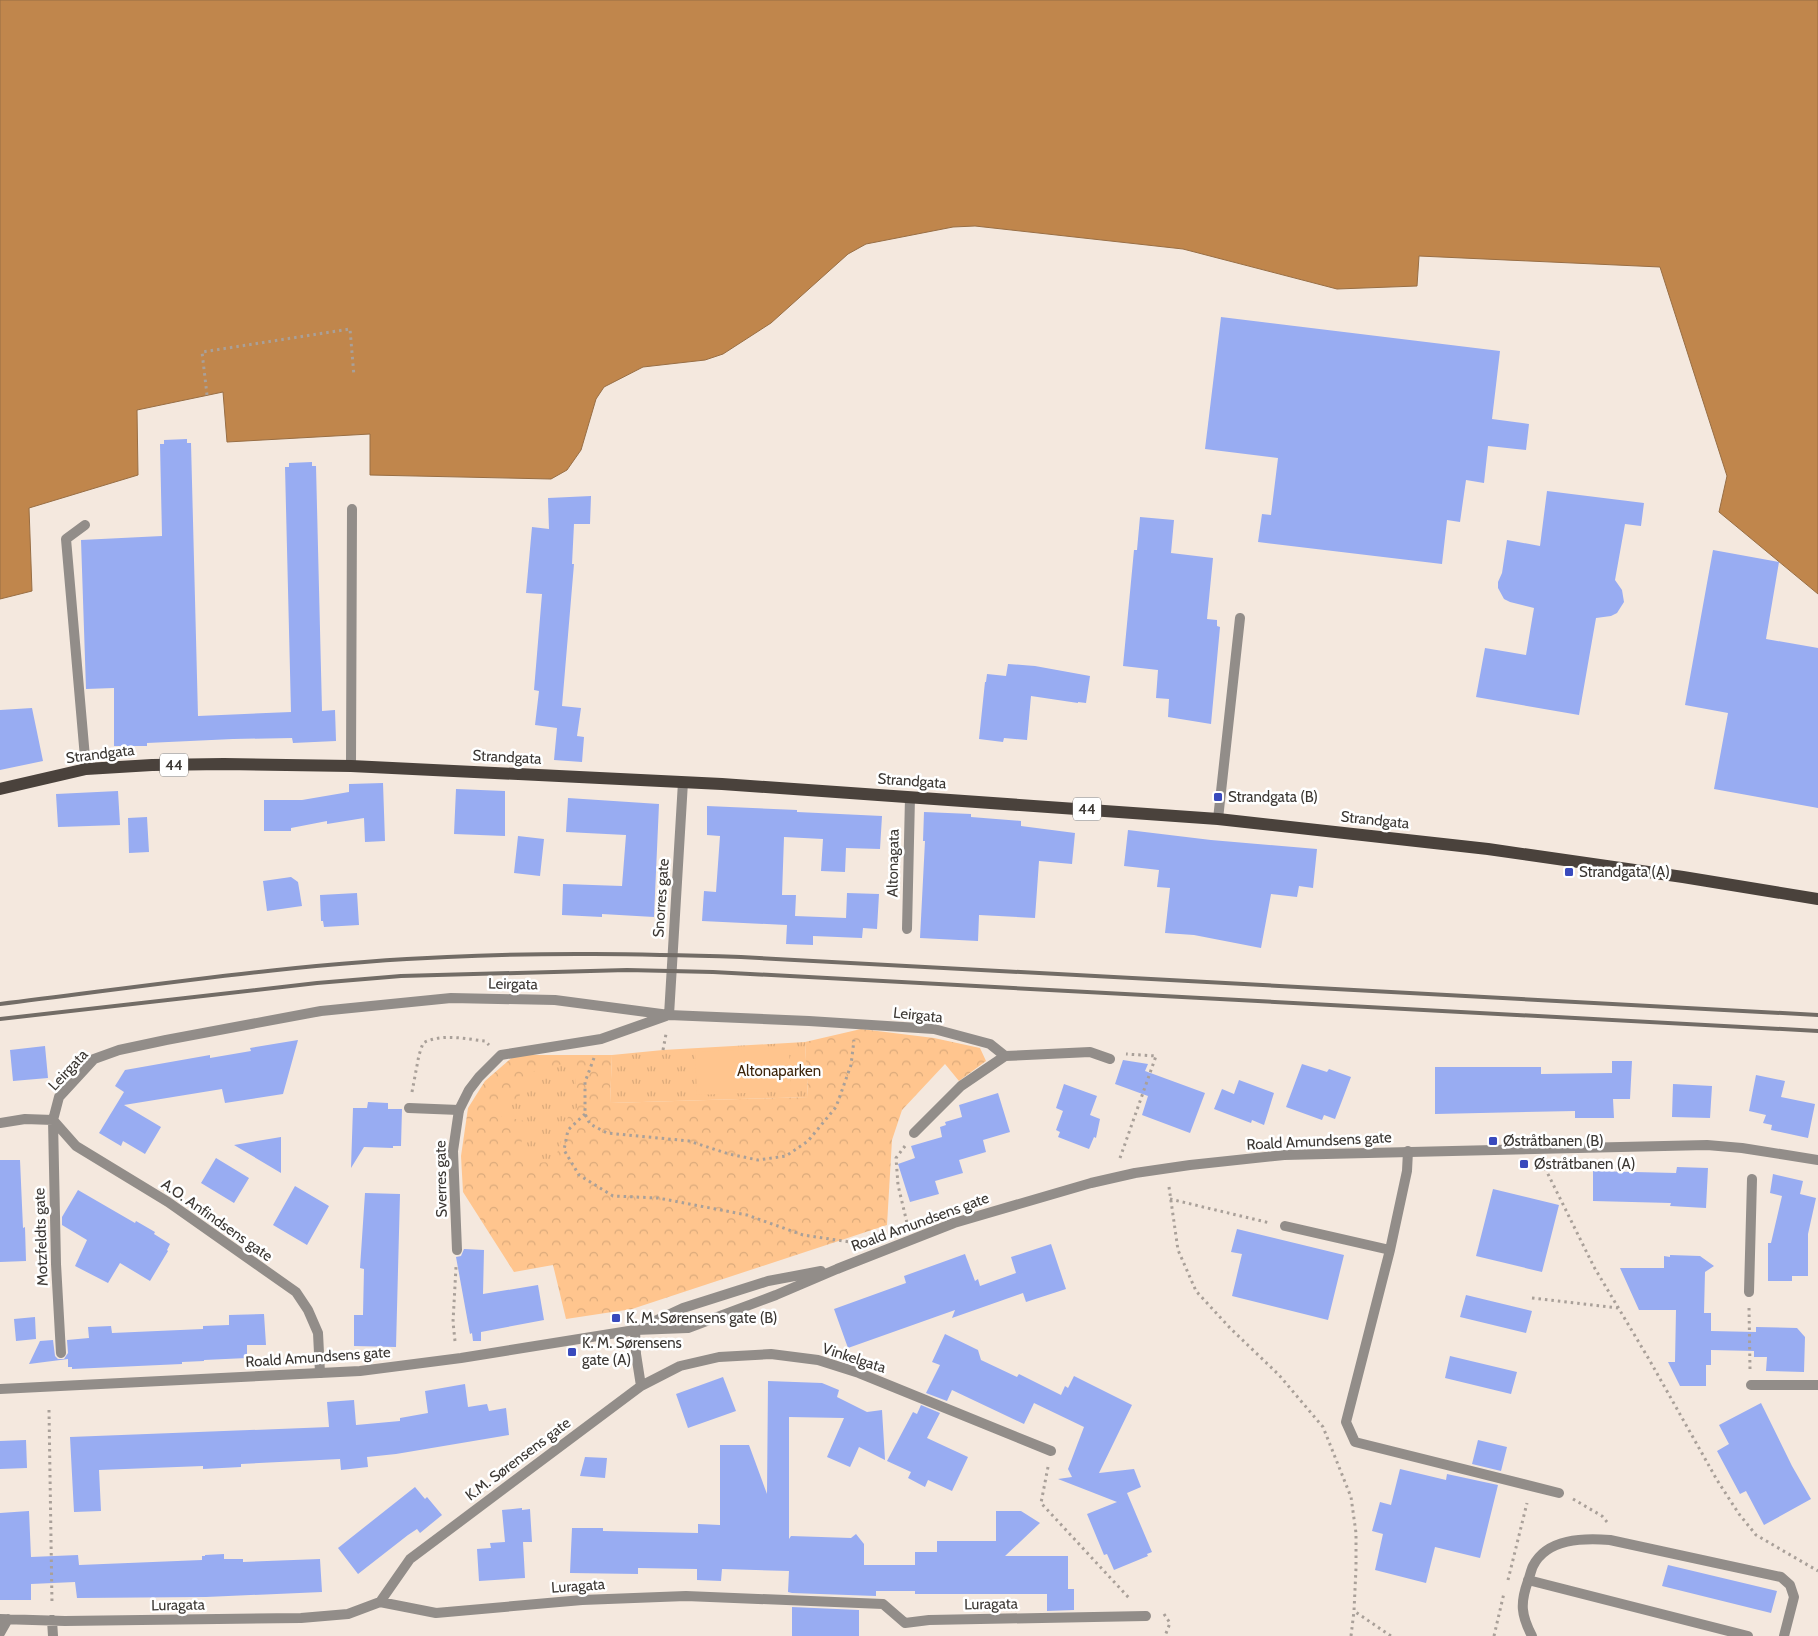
<svg xmlns="http://www.w3.org/2000/svg" width="1818" height="1636" font-family="Cabin,sans-serif">
	<style>
		.forest { fill: url(#forest-crowns) }
		.park { fill: url(#park-tufts) }
		.pitch { fill: #ffc58e }
		.water { fill: #c0864c; stroke: #986e44 }
		.building { fill: #98acf2 }
		.lines { fill: none; stroke-linecap: round; stroke-linejoin: round }
		.path { stroke: #a9a099; stroke-width: 3; stroke-dasharray: 2.5 4; stroke-linecap: butt }
		.service { stroke: #928d89; stroke-width: 10 }
		.minor { stroke: #928d89; stroke-width: 10 }
		.tertiary { stroke: #928d89; stroke-width: 10 }
		.primary { stroke: #4a423c; stroke-width: 12 }
		.rail { stroke: #726c66; stroke-width: 4 }
		.poi-dot { fill: #394abd; stroke: #fff; stroke-width: 2 }
		.labels { text-anchor: middle; dominant-baseline: central; stroke-width: 5; stroke-linejoin: round; paint-order: stroke }
		.shield { fill: #fff; stroke: #767370; stroke-width: 1 }
		.shield-label { font-size: 14px; font-weight: bold; fill: #3b3733 }
		.street-label { font-size: 15px; fill: #3b3733; stroke: #fff }
		.poi-label { font-size: 15px; fill: #3b3733; stroke: #fff; text-anchor: start }
		.park-label { font-size: 15px; fill: #3e260c; stroke: #fff }
	</style>
	<defs>
		<pattern id="forest-crowns" width="20" height="18" patternUnits="userSpaceOnUse" patternTransform="scale(1.25)"><rect width="20" height="18" fill="#ffc58e"/><path d="M2 6a3 3 0 1 1 6 0M12 15a3 3 0 1 1 6 0" fill="none" stroke="#dbaa7b"/></pattern>
		<pattern id="park-tufts" width="24" height="20" patternUnits="userSpaceOnUse" patternTransform="scale(1.25)"><rect width="24" height="20" fill="#ffc58e"/><path d="M3 7l-1-3M5 7V3M7 7l1-3M15 17l-1-3M17 17v-4M19 17l1-3" fill="none" stroke="#dbaa7b"/></pattern>
	</defs>
	<rect width="100%" height="100%" fill="#f4e8de"/>
	<!-- forest -->
	<path class="forest" d="M861 1029 934 1038 980 1048 986 1061 959 1081 945 1064 902 1110 892 1140 887 1225 632 1309 566 1319 553 1265 514 1272 463 1192 461 1156 468 1108 485 1081 515 1055H612L610 1103 808 1097 805 1042Z"/>
	<!-- park -->
	<path class="park" d="M805 1042 808 1097 610 1103 612 1055 663 1050Z
		M570 1061 574 1067 578 1106C575 1111 569 1114 567 1119 562 1134 562 1149 551 1162L532 1163 521 1158V1143L529 1122 492 1114 494 1106 518 1102 524 1079 530 1073 546 1066 554 1067Z"/>
	<!-- pitch -->
	<path class="pitch" d="M789 1048 791 1091 697 1095 695 1052Z"/>
	<!-- water -->
	<path class="water" d="M0 0H1818V594L1719 512 1727 476 1660 267 1419 256 1417 286 1337 289 1183 249 975 226 953 227 866 244 848 254 771 323 723 354 705 360 643 367 604 387 596 399 581 450 567 470 551 479 370 475V434L227 442 223 392 137 410 138 475 29 508 32 591 0 599Z"/>
	<!-- building -->
	<path class="building" d="M1221 317 1500 351 1492 419 1529 424 1526 450 1488 446 1484 483 1466 480 1460 522 1447 520 1442 564 1258 542 1262 514 1271 515 1278 458 1205 449Z
		M187 439V443H191L198 716 291 712 285 467H289V463L312 462V466H316L322 711 335 710 336 741 293 743 292 738 233 739 147 743V746H114V688L86 689 81 540 162 536 160 444H164V440Z
		M1547 491 1644 503 1641 526 1625 524 1615 580 1622 590 1624 602 1617 613 1611 616 1596 618 1579 715 1476 697 1485 648 1526 655 1534 608 1510 602 1504 599 1498 588V582L1502 573 1507 540 1540 546Z
		M591 496 590 524H574L572 564H574L562 706 581 708 577 736 584 737 582 762 554 760 557 728 535 725 539 691 534 690 542 594 526 593 532 527 549 529 548 498Z
		M1140 517 1174 520 1171 553 1213 558 1207 619 1217 620V626L1220 627 1211 724 1168 717 1169 699 1156 698 1158 670 1123 666 1134 550H1137Z
		M1713 550 1779 562 1766 639 1818 648V808L1714 789 1728 713 1685 705Z
		M1008 664 1035 666 1090 676 1086 703 1078 702V703L1031 696 1027 740 1004 738 1003 742 979 739 985 682H986L987 674 1006 676Z
		M32 708 43 761 0 770V710Z
		M383 783 385 841 365 842 364 818 327 824V821L291 828V831H264V800H302L349 792V784Z
		M456 789 505 791V836L454 834Z
		M118 791 120 825 58 827 56 794Z
		M568 798 659 804 654 917 602 914V917L562 915 563 884 622 886 626 835 566 832Z
		M707 806 797 810V812L882 816 880 849 846 848 845 872 821 871 823 839 784 837 782 895H796L795 916 846 918 847 893 879 894 877 929 863 928 862 938 813 936V945L786 944 787 925 702 921 704 891 716 892 720 836 707 835Z
		M924 812 971 814V817L1021 821V826L1075 833 1072 864 1039 861 1035 918 979 915 978 941 920 938 925 841H923Z
		M147 817 149 852 129 853 128 818Z
		M1128 830 1211 840 1317 849 1313 888 1299 886 1297 897 1271 894 1261 948 1194 935 1165 933 1170 888 1157 887 1159 870 1124 866Z
		M518 836 544 839 540 876 514 873Z
		M291 877 298 882 302 906 267 911 263 881Z
		M357 893 359 925 324 927 323 921H321L320 895Z
		M298 1040 283 1094 225 1103 222 1089 124 1105 161 1127 145 1154 123 1141 121 1146 99 1133 124 1092 115 1086 125 1070 210 1055V1058L251 1051 250 1048Z
		M45 1046 48 1078 13 1081 10 1050Z
		M1123 1060 1148 1064 1145 1071 1205 1093 1190 1133 1142 1115 1148 1096 1115 1084Z
		M1612 1061H1632L1630 1099H1613L1614 1118H1575V1111L1435 1114V1067H1541V1074L1612 1073Z
		M1302 1064 1327 1072 1329 1069 1351 1077 1335 1119 1324 1115 1322 1120 1286 1107Z
		M1756 1075 1785 1081 1781 1097 1815 1104 1808 1138 1771 1130 1772 1125 1763 1123 1766 1115 1749 1111Z
		M1239 1080 1274 1093 1264 1125 1252 1120 1251 1123 1214 1109 1222 1089 1234 1094Z
		M1064 1084 1097 1096 1090 1115 1100 1119 1096 1138 1094 1137 1089 1149 1058 1137 1060 1132 1056 1130 1063 1111 1056 1108Z
		M1673 1084 1712 1086 1710 1118 1672 1117Z
		M998 1093 1010 1132 983 1140 986 1152 959 1160 963 1173 935 1181 939 1194 910 1202 898 1164 915 1158 911 1146 942 1137 940 1127 946 1125 945 1122 962 1117 959 1105Z
		M368 1102 388 1103V1109H402L401 1146H393V1148L364 1147 351 1168 353 1108H367Z
		M281 1137V1173L234 1145Z
		M216 1158 249 1178 234 1203 201 1183Z
		M0 1160H20L23 1228 25 1227 26 1261 0 1262Z
		M1677 1167 1708 1168 1706 1208 1670 1206 1671 1203 1593 1201V1171L1676 1173Z
		M1773 1174 1803 1181 1800 1194 1816 1198 1808 1234V1276H1792V1281H1768V1243H1771L1782 1196 1770 1193Z
		M295 1186 329 1206 307 1245 273 1225Z
		M1493 1189 1559 1205 1542 1272 1476 1256Z
		M78 1190 135 1223 136 1221 155 1232 154 1234 170 1244 167 1250 168 1251 150 1281 120 1263 108 1283 75 1266 87 1240 62 1225V1217Z
		M365 1193 400 1194 396 1347 354 1346V1315H363L364 1269 360 1268Z
		M1237 1229 1344 1255 1328 1320 1232 1296 1242 1254 1231 1252Z
		M1051 1244 1066 1289 1026 1302 1023 1293 952 1318 955 1310 848 1348 834 1309 906 1283 904 1276 965 1254 975 1281 978 1279 980 1286 1016 1273 1011 1257Z
		M464 1249 484 1250 483 1294 538 1285 544 1320 481 1332V1341H473L472 1333 470 1334 456 1257 461 1256Z
		M1670 1255 1700 1256 1714 1266 1705 1272 1704 1313H1711V1331L1756 1332V1327L1797 1328 1805 1337 1804 1372 1766 1371 1767 1357H1754V1351L1711 1350V1365H1706V1386H1680L1668 1362H1675L1676 1310H1639L1620 1268H1664V1256L1670 1257Z
		M1466 1295 1532 1311 1526 1333 1460 1317Z
		M264 1314 266 1345H247V1358L204 1360V1361L182 1362V1364L72 1369V1367H68V1359L29 1364 40 1341 53 1340 55 1356 58 1359H64L68 1353 67 1340 89 1338 88 1327 111 1326 112 1333 203 1329V1326L229 1325V1315Z
		M35 1317 36 1339 16 1341 14 1319Z
		M945 1334 978 1350 981 1360 1017 1377 1019 1374 1061 1395 1065 1386 1068 1388 1074 1376 1132 1405 1099 1473 1134 1469 1141 1487 1127 1493 1152 1552 1147 1554 1148 1556 1114 1570 1107 1554 1104 1555 1087 1514 1117 1502 1058 1479 1072 1477 1068 1469 1084 1427 1034 1403 1024 1424 952 1390 947 1401 926 1393 940 1365 932 1362Z
		M1450 1356 1517 1372 1511 1394 1445 1378Z
		M723 1377 736 1411 688 1428 676 1394Z
		M768 1381 822 1383 839 1390 837 1397 867 1412 882 1410 885 1460 859 1447 850 1467 827 1457 844 1418 789 1417V1539L791 1536 851 1538 856 1534 864 1544V1565H915V1552H937V1541H996V1511H1021L1040 1523 1005 1556H1068V1589H1074V1610L1047 1611V1594H915V1591H876V1596L792 1593 788 1592 789 1571 722 1569 721 1581 697 1580V1569L638 1568V1574L570 1573 572 1528H603V1531L698 1533V1524L720 1525V1445H749L767 1494Z
		M465 1384 468 1407 487 1404 489 1411 506 1408 509 1435 396 1454 367 1457 368 1467 341 1470 340 1459 241 1464V1467L203 1469V1466L99 1470 101 1511 74 1512 70 1437 329 1427 327 1402 354 1400 356 1425 400 1421V1418L428 1413 425 1391Z
		M1761 1403 1792 1466 1811 1499 1764 1525 1746 1491 1740 1494 1717 1451 1729 1444 1719 1425Z
		M921 1405 940 1413 927 1438 968 1457 952 1491 928 1480 925 1487 908 1478 911 1472 887 1461 913 1412 917 1414Z
		M26 1440 27 1468 0 1469V1441Z
		M1478 1440 1507 1447 1501 1471 1472 1464Z
		M585 1457 607 1458 605 1478 580 1476Z
		M1400 1469 1446 1480 1447 1474 1498 1485 1480 1558 1435 1547 1426 1583 1375 1570 1383 1534 1372 1531 1380 1502 1391 1505Z
		M415 1487 425 1499 427 1497 442 1515 420 1533 417 1529 408 1535 358 1574 338 1548Z
		M522 1508V1510L530 1509 532 1542H523L525 1578 479 1581 477 1549 491 1548 490 1543 505 1542 502 1510Z
		M29 1511 31 1557 78 1555 79 1565 202 1560V1556H205V1555L224 1554V1559H243V1562L320 1559 322 1592 206 1597 77 1598 75 1582 31 1584V1600H0V1513Z
		M1668 1565 1777 1591 1771 1613 1662 1586Z
		M792 1607 859 1610V1636H792Z"/>
	<g class="lines">
		<!-- path -->
		<path class="path" d="M207 395 202 352 350 329 354 376
			M663 1050 666 1034
			M594 1058 585 1082V1114L590 1124 607 1133 689 1141 729 1154 758 1160 786 1156 808 1141 836 1107 851 1065 854 1040
			M412 1092 419 1055 423 1043C442 1033 465 1039 485 1041L489 1045
			M585 1114 568 1130 564 1150 579 1175 613 1196 658 1198 747 1215 803 1235 850 1242
			M905 1146 896 1158 898 1185 907 1223
			M1120 1158 1156 1056 1126 1054
			M1545 1168 1594 1267 1650 1361 1717 1480 1739 1514 1756 1535 1818 1571
			M1169 1187 1178 1250 1196 1291 1230 1328 1279 1375 1323 1427 1351 1497 1356 1533V1568L1354 1611 1391 1636
			M1170 1199 1270 1223
			M1532 1298 1618 1308
			M1749 1308 1750 1369
			M455 1341 453 1322 456 1267
			M49 1410 52 1604
			M1048 1467 1041 1503 1129 1598
			M1573 1499 1602 1516 1607 1522
			M1508 1580 1527 1503
			M1164 1614 1170 1623 1165 1636
			M1351 1636 1354 1611
			M1494 1636 1504 1593"/>
		<!-- service -->
		<path class="service" d="M85 525 66 539 86 769
			M1218 819 1240 618
			M409 1108 459 1110
			M914 1133 961 1086 1005 1056 1090 1052 1110 1059
			M1408 1151 1407 1171 1390 1250 1346 1422 1355 1442 1559 1493
			M1285 1226 1390 1250
			M1528 1580 1748 1636
			M1532 1636C1521 1615 1520 1603 1528 1581 1530 1576 1531 1570 1533 1566 1547 1538 1584 1538 1610 1540L1781 1577 1790 1585 1794 1597 1784 1636"/>
		<!-- minor -->
		<path class="minor" d="M351 766 352 509
			M907 929 910 797
			M669 1015 683 782
			M53 1120 76 1146 168 1202 296 1292 308 1310 318 1333 320 1373
			M0 1123 25 1119 53 1120
			M457 1250 453 1151 459 1110 469 1090 479 1077 501 1055 601 1039 666 1016
			M1749 1292 1752 1179
			M61 1353 56 1264 53 1120 59 1097 94 1059 119 1050 166 1040 321 1011 451 998 555 1000 669 1015 809 1021 934 1029 990 1044 1005 1056
			M1751 1385H1818
			M641 1386 680 1366 719 1357 771 1354 818 1360 859 1373 1051 1451
			M380 1602 410 1559 641 1386 636 1354 635 1330
			M0 1619 65 1621 301 1618 348 1614 380 1602 436 1613 582 1600 686 1596 883 1604 905 1623 929 1620 1146 1616
			M52 1620 53 1636
			M0 1633 8 1619"/>
		<!-- tertiary -->
		<path class="tertiary" d="M642 1327 683 1308 768 1281 821 1271
			M0 1389 360 1371 461 1358 635 1330 688 1328 776 1295 837 1269 954 1223 1091 1183 1135 1173 1190 1165 1284 1155 1707 1145 1742 1148 1818 1160"/>
		<!-- primary -->
		<path class="primary" d="M0 789 86 769 152 765 224 764 351 766 722 784 1218 819 1488 849 1683 877 1818 899"/>
		<!-- rail -->
		<path class="rail" d="M0 1004C148 986 297 963 447 957 545 952 643 954 741 957L1818 1015
			M0 1019 317 983 401 976 627 970 713 972 1818 1031"/>
	</g>
	<!-- markers -->
	<g class="poi-dot">
		<rect x="1213" y="792" width="10" height="10" rx="2.5"/>
		<rect x="1564" y="867" width="10" height="10" rx="2.5"/>
		<rect x="1488" y="1136" width="10" height="10" rx="2.5"/>
		<rect x="1519" y="1159" width="10" height="10" rx="2.5"/>
		<rect x="611" y="1313" width="10" height="10" rx="2.5"/>
		<rect x="567" y="1347" width="10" height="10" rx="2.5"/>
	</g>
	<g class="labels">
		<!-- shield labels -->
		<g class="shield">
			<rect x="160" y="753.5" width="28" height="23" rx="4"/>
			<rect x="1073" y="797.5" width="28" height="23" rx="4"/>
		</g>
		<g class="shield-label">
			<text x="174" y="765">44</text>
			<text x="1087" y="809">44</text>
		</g>
		<!-- street labels -->
		<g class="street-label">
			<text transform="translate(100 754) rotate(-7)">Strandgata</text>
			<text transform="translate(507 757) rotate(3)">Strandgata</text>
			<text transform="translate(912 781) rotate(4)">Strandgata</text>
			<text transform="translate(1375 820) rotate(6)">Strandgata</text>
			<text transform="translate(893 863) rotate(-89)">Altonagata</text>
			<text transform="translate(661 898) rotate(-86)">Snorres gate</text>
			<text transform="translate(513 984) rotate(1)">Leirgata</text>
			<text transform="translate(918 1015) rotate(6)">Leirgata</text>
			<text transform="translate(68 1070) rotate(-47)">Leirgata</text>
			<text transform="translate(1319 1141) rotate(-3)">Roald Amundsens gate</text>
			<text transform="translate(441 1179) rotate(-91)">Sverres gate</text>
			<text transform="translate(217 1220) rotate(35)">A.O. Anfindsens gate</text>
			<text transform="translate(920 1222) rotate(-20)">Roald Amundsens gate</text>
			<text transform="translate(41 1237) rotate(-92)">Motzfeldts gate</text>
			<text transform="translate(318 1357) rotate(-4)">Roald Amundsens gate</text>
			<text transform="translate(854 1358) rotate(18)">Vinkelgata</text>
			<text transform="translate(518 1459) rotate(-37)">K.M. Sørensens gate</text>
			<text transform="translate(578 1586) rotate(-4)">Luragata</text>
			<text transform="translate(991 1604) rotate(-1)">Luragata</text>
			<text transform="translate(178 1605) rotate(-1)">Luragata</text>
		</g>
		<!-- poi labels -->
		<g class="poi-label">
			<text x="1228" y="797">Strandgata (B)</text>
			<text x="1579" y="872">Strandgata (A)</text>
			<text x="1503" y="1141">Østråtbanen (B)</text>
			<text x="1534" y="1164">Østråtbanen (A)</text>
			<text x="626" y="1318">K. M. Sørensens gate (B)</text>
			<text x="582" y="1343">K. M. Sørensens<tspan x="582" dy="17">gate (A)</tspan></text>
		</g>
		<!-- park labels -->
		<g class="park-label">
			<text x="779" y="1071">Altonaparken</text>
		</g>
	</g>
</svg>
